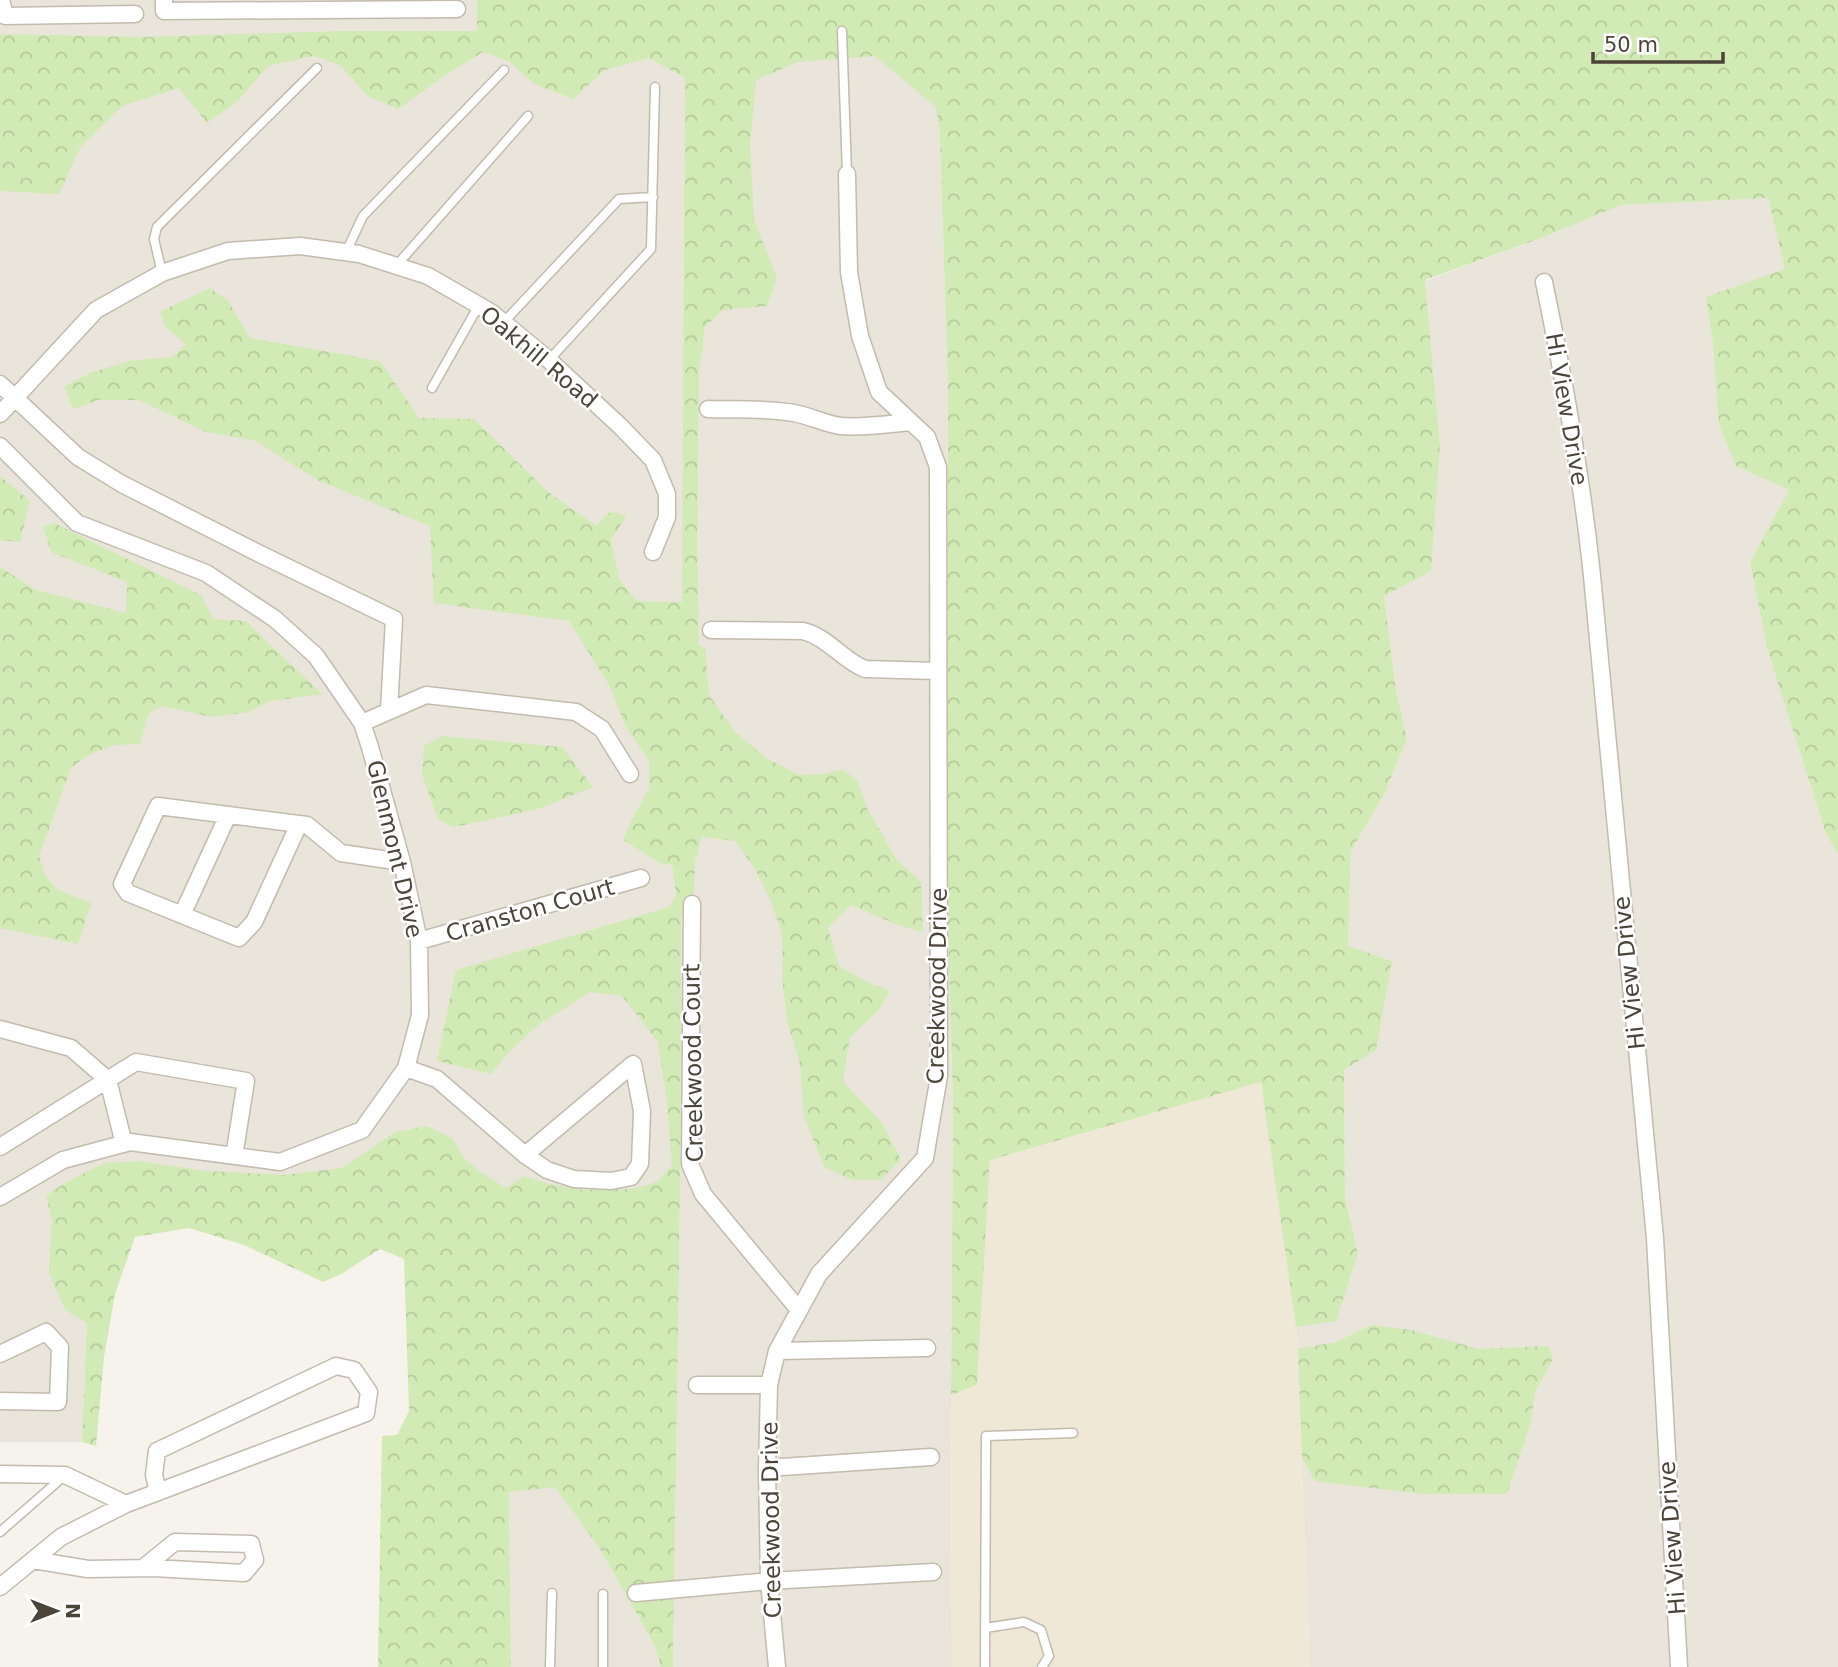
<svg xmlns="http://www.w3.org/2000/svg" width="1838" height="1667" font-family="'DejaVu Sans',sans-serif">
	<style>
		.residential { fill: #eae5da }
		.education { fill: #efe8d6 }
		.forest { fill: url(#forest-crowns) }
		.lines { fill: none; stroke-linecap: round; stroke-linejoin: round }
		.service-casing { stroke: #c2bbae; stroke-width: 11 }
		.minor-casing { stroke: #c2bbae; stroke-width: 19 }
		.service { stroke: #fff; stroke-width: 8 }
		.minor { stroke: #fff; stroke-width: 16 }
		.labels { text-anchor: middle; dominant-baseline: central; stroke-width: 5; stroke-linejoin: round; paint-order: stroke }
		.street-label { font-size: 23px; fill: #4b4439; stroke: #fff }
	</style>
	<defs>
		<pattern id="forest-crowns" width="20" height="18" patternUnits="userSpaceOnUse" patternTransform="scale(1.75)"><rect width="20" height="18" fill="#d2eab5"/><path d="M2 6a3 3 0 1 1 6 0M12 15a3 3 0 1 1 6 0" fill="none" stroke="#b6ca9c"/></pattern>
	</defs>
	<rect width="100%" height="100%" fill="#f6f3ec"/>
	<!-- residential -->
	<path class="residential" d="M0 0H477L928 38 940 137 948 388 947 893 953 1106 951 1395 952 1667H673L680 1199 92 1203 82 1442H0Z
		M1768 197 1786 269 1706 298 1713 344 1736 466 1789 490 1750 562 1768 652 1826 834 1838 854V1667H1310L1296 1327 1336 1320 1358 1254 1345 1198 1344 1070 1376 1050 1348 946 1351 851 1385 793 1407 738 1396 691 1384 596 1440 444 1425 281 1544 237 1621 205Z
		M555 1487 600 1549 655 1646 661 1667H511L509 1491Z"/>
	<!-- education -->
	<path class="education" d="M1261 1082 1298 1340 1310 1667H952L951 1395 977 1385 990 1160Z"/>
	<!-- forest -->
	<path class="forest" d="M477 0H1838V854L1826 834 1768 652 1750 562 1789 490 1736 466 1719 425 1713 344 1706 297 1785 269 1768 198 1621 205 1544 237 1425 280 1440 444 1431 571 1384 596 1396 691 1407 738 1385 793 1351 851 1348 946 1392 961 1376 1050 1344 1070 1345 1198 1358 1254 1336 1321 1296 1327 1261 1082 990 1160 977 1385 951 1395 953 1106 947 893 948 388 940 137 936 107 875 56 798 62 756 80 750 144 754 219 777 278 767 306 723 310 704 328 703 350 699 367 697 539 699 645 705 648 709 695 735 732 768 759 799 775 824 774 842 770 857 779 867 808 897 860 921 882 923 932 898 925 851 905 828 928 839 966 869 983 890 991 878 1011 850 1037 843 1081 882 1123 901 1159 881 1180H852L824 1167 804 1116 800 1063 787 1021 783 986 782 934 770 899 755 869 735 841 702 837 695 861 694 894 681 915 680 1199 673 1667H661L655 1646 600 1549 555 1487 509 1492 511 1667H378L382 1436 397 1435 409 1411 404 1259 380 1249 343 1273 323 1282 244 1245 189 1228 135 1237 115 1294 104 1357 96 1446 82 1442 87 1323 65 1310 49 1273 52 1220 46 1196 63 1184 104 1163 139 1161 206 1171 283 1175 342 1168 395 1132 427 1126 453 1139 464 1158 480 1172 506 1188 524 1176 550 1184 583 1190 632 1189 657 1182 672 1165 667 1102 658 1042 622 996 590 992 538 1025 507 1054 491 1074 437 1061 456 970 669 907 676 895 672 864 663 865 623 840 633 817 649 789V761L626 727 609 685 569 621 434 603 430 526 317 480 256 441 206 432 139 400H99L73 409 64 387 90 373 129 361 173 357 186 344 165 327 160 312 210 288 228 301 250 338 380 361 419 418 474 419 547 491 596 526 611 511 627 516 611 539 619 579 637 601 682 602 685 78 649 58 605 70 573 99 534 84 510 62 483 52 444 76 398 109 368 96 340 65 314 56 268 66 238 101 207 123 179 88 122 106 80 148 59 194 0 191V34L143 37 341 31H477Z
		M0 476 30 501 20 542 0 540Z
		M54 523 201 595 213 619 246 621 322 694 271 701 249 712 212 717 162 706 148 714 140 744 114 745 88 755 71 768 39 856 45 875 58 890 91 903 78 944 0 928V567L36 590 126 613 127 582 51 552 43 527Z
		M442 736 562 747 593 787 541 808 479 822 453 827 438 819 422 775 424 746Z
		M1371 1325 1411 1330 1479 1349 1548 1346 1553 1359 1535 1392 1531 1422 1507 1494H1422L1315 1481 1302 1458 1298 1349 1336 1342Z"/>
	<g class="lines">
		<!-- service casing -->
		<g class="service-casing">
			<path id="service" d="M842 31 847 174
				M346 252 363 216 504 70
				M396 266 528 116
				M162 273 154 239 157 227 317 68
				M504 322 619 199 653 197
				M549 360 651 249 655 87
				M432 388 479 305
				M0 1532 63 1477
				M985 1628 1024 1622 1041 1630 1049 1656 1042 1667
				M550 1667 552 1593
				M603 1667V1594
				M985 1667 986 1436 1073 1433"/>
		</g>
		<!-- minor casing -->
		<g class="minor-casing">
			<path id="minor" d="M1 0 5 16 135 14
				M164 0V11L457 9
				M1544 282C1564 379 1582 477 1592 576L1655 1238 1679 1667
				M0 384 78 457 122 484 260 554 394 619 389 711
				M708 409C737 410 766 408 794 413 811 416 825 424 841 426 864 428 889 424 911 422
				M0 414 96 310 162 273 228 251 300 246 359 254 428 276 492 313 549 360 620 426 653 460 667 494V517L653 552
				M0 446 77 523 206 573 275 619 316 656 362 723 370 747 402 862 419 941 420 1015 406 1068 362 1130 280 1162 130 1142 63 1160 0 1197
				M711 630 803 631C828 637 842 660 865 669L938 671
				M362 723 426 695 576 712 602 729 630 774
				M299 824 254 922 239 938 128 893 122 884 158 806 299 824 307 825 341 853 402 862
				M692 904 690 1164 703 1194 799 1310
				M182 915 228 815
				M419 941 641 878
				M0 1029 71 1048 108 1080 124 1144
				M406 1068 437 1079 525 1155 547 1170 574 1179 611 1181 631 1177 640 1164 642 1111 633 1064 525 1155
				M0 1147 136 1062 246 1081 234 1156
				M777 1351 927 1348
				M0 1354 46 1332 60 1347 58 1402 0 1401
				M697 1385H769
				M767 1468 931 1457
				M0 1474 65 1475 126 1504
				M33 1560 88 1569 153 1568 244 1573 255 1560 251 1544 175 1542 143 1568
				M0 1587 61 1537 126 1504 158 1492 366 1413 369 1392 354 1370 336 1366 157 1451 154 1475 158 1492
				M636 1593 769 1581 933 1572
				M777 1667 769 1581 767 1468 769 1385 777 1351 819 1274 925 1158 939 1076 938 467 927 437 879 392 860 336 849 272 847 174"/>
		</g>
		<!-- service -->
		<use href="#service" class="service"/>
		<!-- minor -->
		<use href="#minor" class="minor"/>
	</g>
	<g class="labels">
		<!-- street labels -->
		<g class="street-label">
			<text transform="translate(539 357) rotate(40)">Oakhill Road</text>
			<text transform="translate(1567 409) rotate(80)">Hi View Drive</text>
			<text transform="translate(395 849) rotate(77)">Glenmont Drive</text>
			<text transform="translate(530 910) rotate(-16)">Cranston Court</text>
			<text transform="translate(1629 973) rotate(-96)">Hi View Drive</text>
			<text transform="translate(937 986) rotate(-89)">Creekwood Drive</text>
			<text transform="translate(693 1063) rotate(-91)">Creekwood Court</text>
			<text transform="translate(771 1520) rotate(-91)">Creekwood Drive</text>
			<text transform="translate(1672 1538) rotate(-94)">Hi View Drive</text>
		</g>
	</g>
	<!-- north arrow -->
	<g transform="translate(56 1611) rotate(90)" stroke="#ffffff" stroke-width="5" paint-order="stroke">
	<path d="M0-5L12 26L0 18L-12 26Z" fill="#4b4439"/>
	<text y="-10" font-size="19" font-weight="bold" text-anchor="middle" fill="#4b4439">N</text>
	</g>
	<!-- scale -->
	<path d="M1593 52v10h130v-10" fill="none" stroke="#4b4439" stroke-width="3.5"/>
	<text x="1604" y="52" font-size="21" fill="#4b4439" stroke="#ffffff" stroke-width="5" paint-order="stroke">50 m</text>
</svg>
